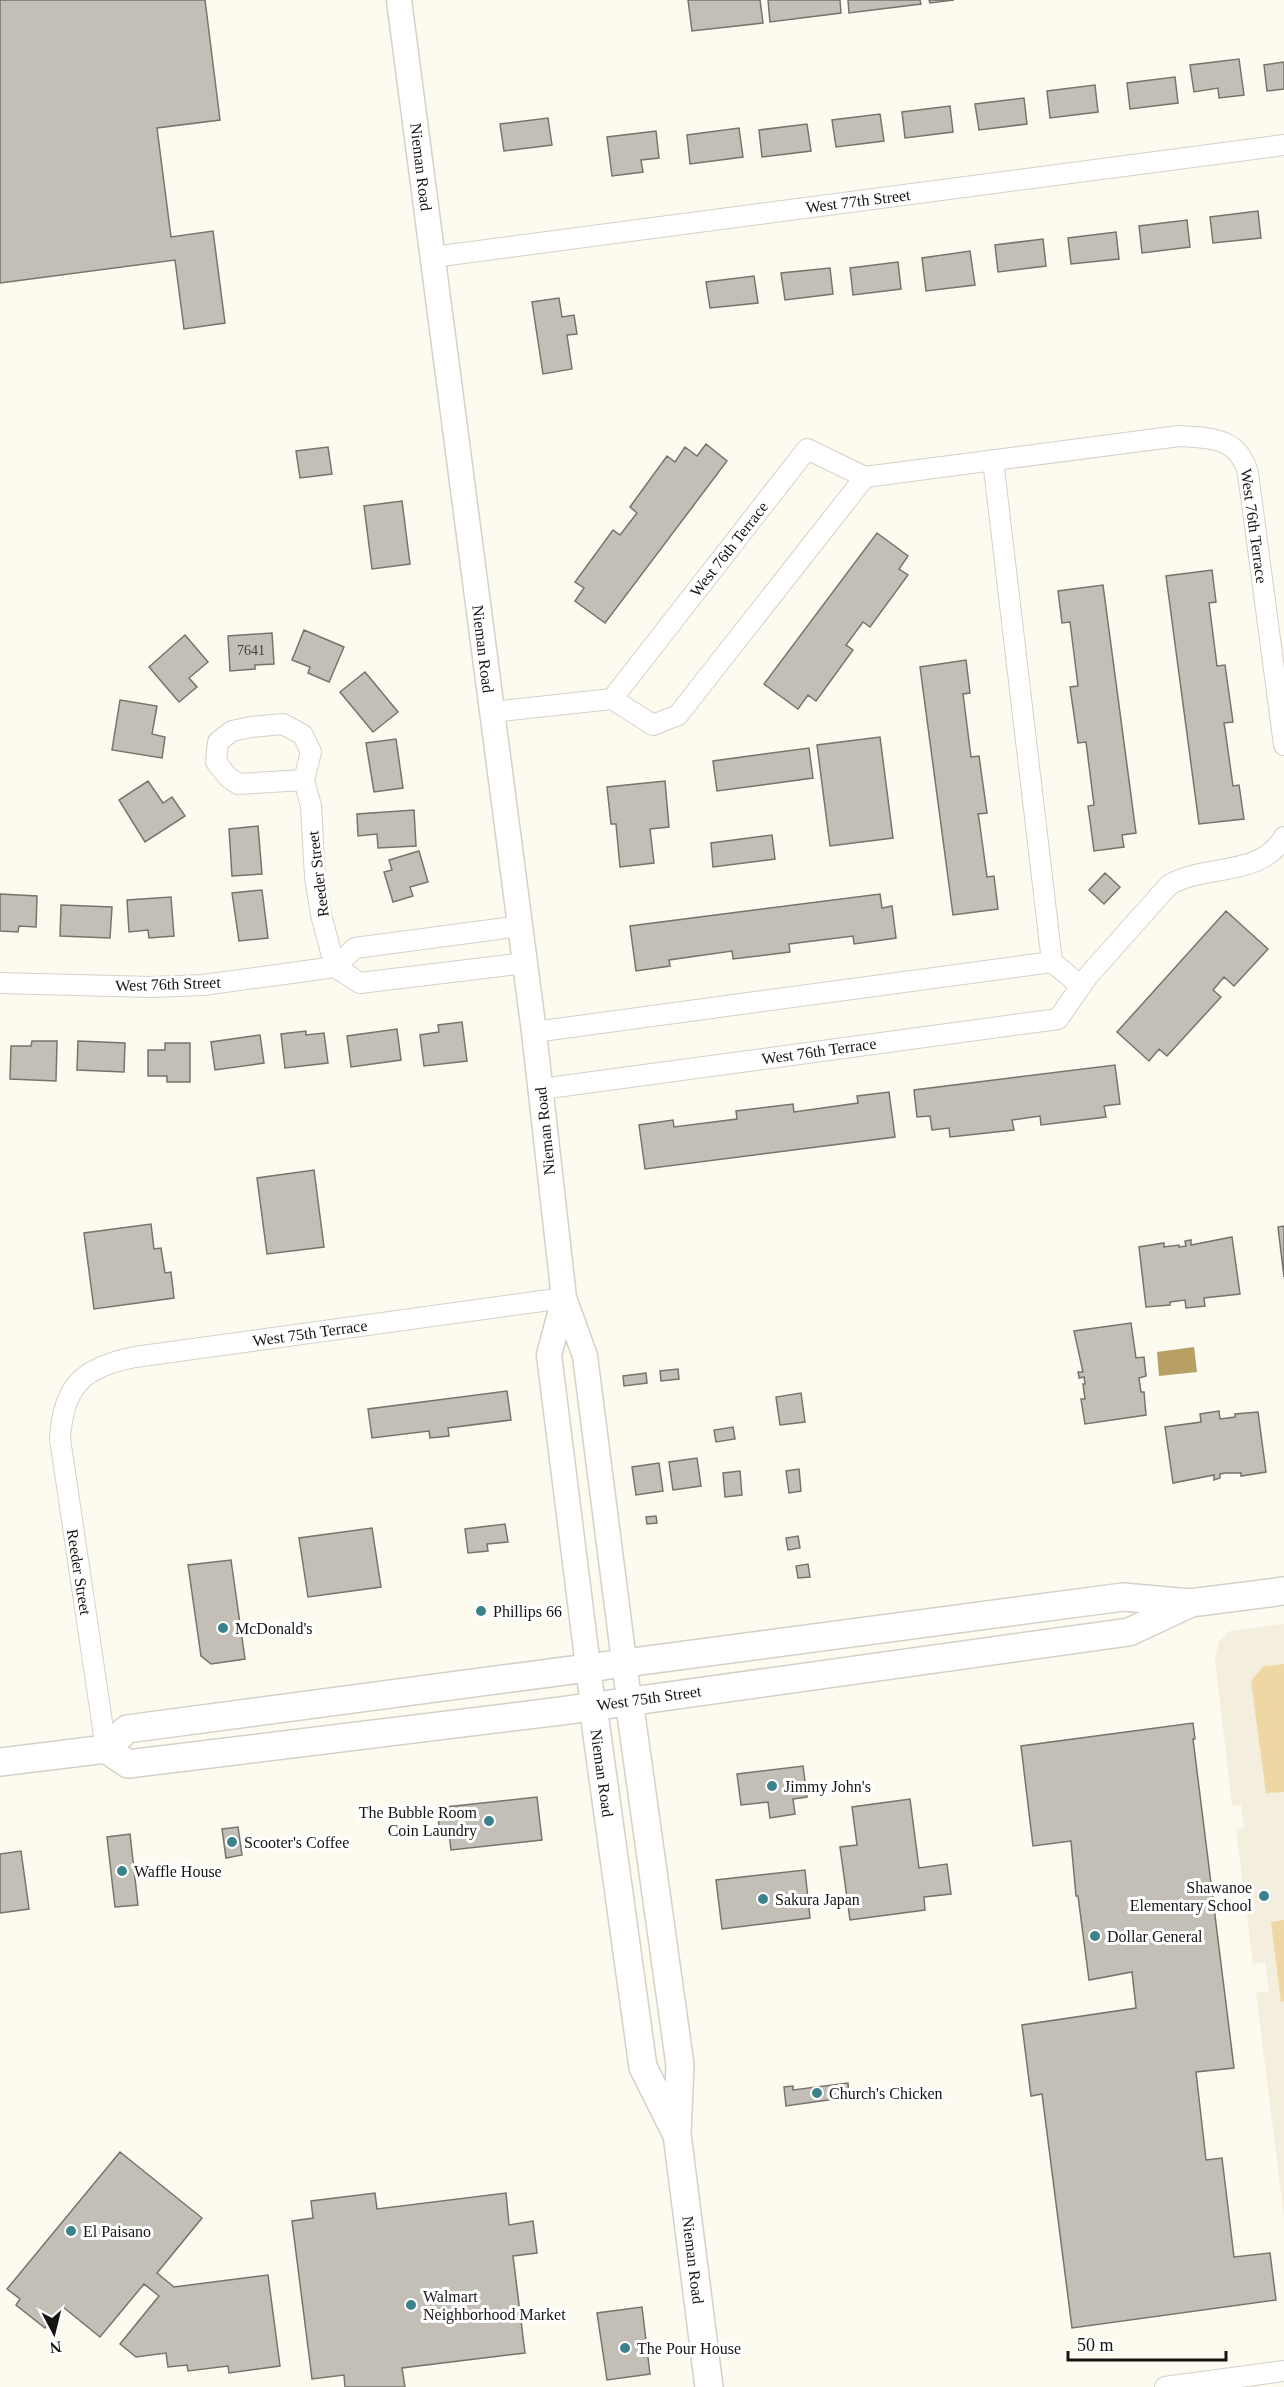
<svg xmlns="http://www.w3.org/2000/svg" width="1284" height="2387" font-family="Georgia,serif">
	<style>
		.built { fill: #f4eede }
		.green { fill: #eed7a2 }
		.water { fill: #b89f63 }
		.building { fill: #c3bfb7; stroke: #77746c; stroke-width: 1.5 }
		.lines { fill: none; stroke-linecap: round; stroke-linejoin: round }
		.minor-casing { stroke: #d5d1c9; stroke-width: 22 }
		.tertiary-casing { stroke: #d5d1c9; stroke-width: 27 }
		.secondary-casing { stroke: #d5d1c9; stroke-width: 30 }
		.minor { stroke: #fff; stroke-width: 20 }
		.tertiary { stroke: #fff; stroke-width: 24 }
		.secondary { stroke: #fff; stroke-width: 27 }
		.poi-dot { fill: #3c828d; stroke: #fff; stroke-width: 2 }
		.labels { text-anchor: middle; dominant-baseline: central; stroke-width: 6; stroke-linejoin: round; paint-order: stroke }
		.number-label { font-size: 14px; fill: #41403b }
		.street-label { font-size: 16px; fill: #161512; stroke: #fff }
		.poi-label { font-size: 16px; fill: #161512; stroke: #fff; text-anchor: start }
	</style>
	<rect width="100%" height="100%" fill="#fdfaf0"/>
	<!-- built -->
	<path class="built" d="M1284 1624V2217L1256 1993 1269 1991 1265 1962 1253 1964 1236 1829 1244 1828 1241 1805 1232 1806 1215 1659 1219 1641 1230 1631Z"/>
	<!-- green -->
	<path class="green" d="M1284 1664V1792L1266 1793 1251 1681 1264 1666Z
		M1284 1920V2001L1281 2002 1271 1922Z"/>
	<!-- water -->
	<path class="water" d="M1194 1347 1197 1372 1159 1376 1157 1352Z"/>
	<!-- building -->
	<path class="building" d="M0 0H205L220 120 157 128 171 237 213 231 225 323 184 329 175 260 0 283Z
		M688 0H760L763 23 692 31Z
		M768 0H840L841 13 770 22Z
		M848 0H920L921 4 849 13Z
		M929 0H954L930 3Z
		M1239 59 1244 95 1219 98 1218 88 1194 92 1190 65Z
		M1284 62V89L1267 91 1264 65Z
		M1175 77 1178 103 1130 109 1127 83Z
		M1095 85 1098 112 1050 118 1047 91Z
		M1024 98 1027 124 979 130 975 104Z
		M950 106 953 132 905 138 902 112Z
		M880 114 884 141 836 147 832 120Z
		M548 118 552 145 504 151 500 124Z
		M807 124 811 151 762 157 759 130Z
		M739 128 743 157 690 164 687 135Z
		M656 131 659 158 641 160 643 172 612 176 607 137Z
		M1258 211 1261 238 1213 243 1210 217Z
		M1187 220 1190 247 1142 253 1139 226Z
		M1116 232 1119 259 1071 264 1068 238Z
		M1043 239 1046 266 998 272 995 245Z
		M970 251 975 285 926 291 922 258Z
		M898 262 901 289 853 295 850 268Z
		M830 268 833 294 785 300 781 273Z
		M754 276 758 303 710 308 706 282Z
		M559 298 562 317 574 315 577 334 567 335 572 369 543 374 532 302Z
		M706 444 727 461 605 623 575 601 584 588 575 582 613 530 620 535 637 513 630 507 667 456 675 462 685 447 697 456Z
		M328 447 332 474 300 478 296 451Z
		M402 501 410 564 372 569 364 506Z
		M877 533 908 556 899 569 908 575 870 627 863 622 846 645 853 650 816 701 808 695 798 709 764 684Z
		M1212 570 1216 602 1209 603 1217 666 1225 665 1233 722 1224 723 1225 729 1233 786 1239 785 1244 819 1199 824 1166 576Z
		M1103 585 1136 833 1122 835 1124 847 1094 851 1088 806 1094 805 1086 742 1078 743 1070 687 1078 686 1070 622 1062 623 1058 591Z
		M304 630 344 647 329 682 308 673 310 667 292 660Z
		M272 633 274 664 255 665V669L230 671 228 636Z
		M185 635 208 662 189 678 197 687 179 702 149 667Z
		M966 660 970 693 963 694 971 757 979 756 987 813 978 814 979 819 987 877 994 876 998 909 953 915 920 667Z
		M365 672 398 712 373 732 340 692Z
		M120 700 157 706 152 734 165 737 162 758 112 750Z
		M880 737 893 838 830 846 817 745Z
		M396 739 403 788 374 792 366 743Z
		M809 748 813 778 717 791 713 761Z
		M148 781 163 803 172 797 185 816 145 842 119 800Z
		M665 781 669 827 650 829 654 863 620 867 616 824H611L607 787Z
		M414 810 416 846 378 848 377 834 358 836 357 814Z
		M258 826 262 874 232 876 229 829Z
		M772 835 775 859 713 867 711 843Z
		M419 851 428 882 410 887 413 896 393 902 384 872 392 870 389 860Z
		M1105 873 1120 887 1104 904 1089 890Z
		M262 890 268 938 239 941 232 893Z
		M0 894 37 896 36 927 19 926 18 932 0 931Z
		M880 894 882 908 892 906 896 938 854 944 853 936 789 944 790 952 733 959 732 951 669 960 670 966 636 971 630 926Z
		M171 897 174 936 149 938 148 930 129 932 127 900Z
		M61 905 112 907 110 938 60 936Z
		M1226 911 1268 949 1234 986 1224 977 1213 990 1221 997 1167 1056 1159 1049 1149 1061 1117 1032Z
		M462 1022 467 1061 424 1066 420 1035 439 1032 438 1025Z
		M397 1029 401 1060 351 1067 347 1036Z
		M306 1031V1035L324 1033 328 1063 285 1068 281 1034Z
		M260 1035 264 1063 215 1070 211 1042Z
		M32 1041H57L56 1081 10 1079 11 1046H31Z
		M78 1041 125 1043 124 1072 77 1070Z
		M165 1043H190V1082H167V1076H148V1050H165Z
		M1115 1065 1120 1104 1104 1106 1106 1117 1041 1125 1040 1116 1012 1120 1014 1130 950 1137 949 1128 932 1130 930 1116 917 1117 914 1090Z
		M889 1092 895 1137 645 1169 639 1125 673 1120 674 1127 737 1119 736 1111 793 1104 794 1112 858 1103 857 1096Z
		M314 1170 324 1247 267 1254 257 1178Z
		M151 1224 154 1249 161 1248 165 1273 171 1272 174 1298 94 1309 84 1233Z
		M1284 1226V1277L1278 1227Z
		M1232 1237 1240 1294 1204 1298 1205 1306 1186 1308 1185 1300 1170 1302V1305L1146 1307 1139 1247 1164 1243V1247L1179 1245V1247L1186 1246 1185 1241 1191 1240V1245Z
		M1131 1323 1136 1358 1144 1357 1146 1376 1139 1378 1141 1392H1144L1146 1415 1085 1424 1081 1399H1085L1083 1384H1085L1084 1377 1079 1378V1376L1078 1372H1083L1074 1331Z
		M678 1369 679 1379 661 1381 660 1371Z
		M646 1373 647 1383 624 1386 623 1376Z
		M507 1391 511 1420 448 1428 449 1436 430 1438 429 1431 372 1438 368 1409Z
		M801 1393 805 1422 780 1425 776 1397Z
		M1219 1411 1220 1419 1235 1417V1414L1258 1412 1266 1472 1241 1476V1473H1226L1220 1474V1478L1214 1480V1475L1173 1483 1165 1427 1201 1422 1200 1414Z
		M733 1427 735 1439 716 1442 714 1430Z
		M697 1458 701 1486 673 1490 669 1462Z
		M659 1463 663 1491 636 1495 632 1467Z
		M799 1469 801 1491 789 1493 786 1471Z
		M740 1471 742 1495 725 1497 723 1473Z
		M656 1516 657 1523 647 1524 646 1517Z
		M505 1524 508 1542 487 1544 488 1551 468 1553 465 1529Z
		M372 1528 381 1587 308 1597 299 1538Z
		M798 1536 800 1548 788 1550 786 1538Z
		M231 1560 245 1659 211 1664 201 1656 188 1565Z
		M808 1564 810 1577 798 1578 796 1566Z
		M1193 1723 1195 1739H1193L1234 2068 1196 2072 1206 2160 1222 2158 1234 2257 1270 2253 1276 2300 1072 2328 1042 2094 1031 2096 1022 2025 1136 2008 1132 1972 1089 1980 1078 1896H1076L1071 1841 1033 1846 1021 1746Z
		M803 1766 807 1797 793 1799 795 1814 770 1818 768 1802 741 1805 737 1774Z
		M537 1797 542 1840 451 1850 449 1833 440 1834 437 1808Z
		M910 1799 919 1868 947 1864 951 1894 924 1897 925 1910 850 1920 840 1847 857 1845 852 1807Z
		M238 1827 242 1855 226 1858 222 1829Z
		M130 1834 138 1905 115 1907 107 1837Z
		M21 1851 29 1909 0 1913V1854Z
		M805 1870 810 1918 722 1929 716 1880Z
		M848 2083 849 2097 786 2106 784 2087 793 2086V2090Z
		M120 2152 202 2218 157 2273 174 2287 268 2275 280 2366 229 2373 228 2366 188 2371 187 2365 168 2367 166 2353 136 2357 120 2344 159 2296 144 2284 100 2337 63 2307 45 2328 16 2305 20 2299 7 2289Z
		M375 2193 377 2209 506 2193 509 2225 533 2221 537 2253 513 2256 525 2353 402 2368 405 2387H345L344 2375 312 2379 292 2221 313 2218 311 2201Z
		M642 2307 650 2374 607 2380 597 2313Z"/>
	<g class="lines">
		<!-- minor casing -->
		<g class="minor-casing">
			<path id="minor" d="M433 257 1284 145
				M993 460 1052 962 1081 986
				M612 699 807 449 865 477
				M492 712 612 699 653 725 678 715 865 477 1179 436C1211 438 1238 437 1248 473L1284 745
				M304 780 238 784 228 777 216 762 218 742 232 731 251 727 283 724 303 735 311 752 304 780 311 806 315 877 321 915 335 967
				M335 967 360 983 525 963
				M0 983 152 987 203 985 335 967 355 948 520 926
				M534 1032 1052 962
				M541 1089 1058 1019 1088 976 1169 885C1207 863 1260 878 1284 837
				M106 1749 60 1439C63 1386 83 1367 135 1357L564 1298
				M1165 2387 1284 2371"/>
		</g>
		<!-- tertiary casing -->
		<g class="tertiary-casing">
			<path id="tertiary" d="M399 0 534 1032 564 1298 585 1356 629 1700
				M564 1298 549 1355 593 1706"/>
		</g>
		<!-- secondary casing -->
		<g class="secondary-casing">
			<path id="secondary" d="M629 1700 680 2065 677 2134 709 2387
				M593 1706 643 2067 676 2133
				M106 1749 128 1764 561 1711 1129 1632 1189 1604
				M0 1762 106 1749 127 1729 1123 1597 1190 1603 1284 1591"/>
		</g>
		<!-- minor -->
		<use href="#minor" class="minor"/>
		<!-- tertiary -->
		<use href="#tertiary" class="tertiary"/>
		<!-- secondary -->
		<use href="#secondary" class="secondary"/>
	</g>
	<!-- markers -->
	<g class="poi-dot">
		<circle cx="481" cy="1611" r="6"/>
		<circle cx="223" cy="1628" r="6"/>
		<circle cx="772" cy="1786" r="6"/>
		<circle cx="489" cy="1821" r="6"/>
		<circle cx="232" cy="1842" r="6"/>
		<circle cx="122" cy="1871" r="6"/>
		<circle cx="1264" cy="1896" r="6"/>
		<circle cx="763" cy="1899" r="6"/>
		<circle cx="1095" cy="1936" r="6"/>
		<circle cx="817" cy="2093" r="6"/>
		<circle cx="71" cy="2231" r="6"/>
		<circle cx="411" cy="2305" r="6"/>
		<circle cx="625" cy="2348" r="6"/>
	</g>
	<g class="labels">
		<!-- number labels -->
		<g class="number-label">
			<text x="251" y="650">7641</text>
		</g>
		<!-- street labels -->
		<g class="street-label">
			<text transform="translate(421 167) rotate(83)">Nieman Road</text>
			<text transform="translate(858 201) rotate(-7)">West 77th Street</text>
			<text transform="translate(1254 526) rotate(82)">West 76th Terrace</text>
			<text transform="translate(729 549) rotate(-52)">West 76th Terrace</text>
			<text transform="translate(483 649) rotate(83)">Nieman Road</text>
			<text transform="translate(318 874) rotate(-97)">Reeder Street</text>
			<text transform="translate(168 984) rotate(-2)">West 76th Street</text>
			<text transform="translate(819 1051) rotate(-8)">West 76th Terrace</text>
			<text transform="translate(545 1131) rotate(-96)">Nieman Road</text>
			<text transform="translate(310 1333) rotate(-8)">West 75th Terrace</text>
			<text transform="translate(79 1572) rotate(81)">Reeder Street</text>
			<text transform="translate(649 1698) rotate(-8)">West 75th Street</text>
			<text transform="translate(602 1773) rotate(82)">Nieman Road</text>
			<text transform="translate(693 2260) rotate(83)">Nieman Road</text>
		</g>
		<!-- poi labels -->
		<g class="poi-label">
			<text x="493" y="1611">Phillips 66</text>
			<text x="235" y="1628">McDonald's</text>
			<text x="784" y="1786">Jimmy John's</text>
			<text x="477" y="1812" text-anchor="end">The Bubble Room<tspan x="477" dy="18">Coin Laundry</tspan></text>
			<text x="244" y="1842">Scooter's Coffee</text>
			<text x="134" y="1871">Waffle House</text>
			<text x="1252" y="1887" text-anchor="end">Shawanoe<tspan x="1252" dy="18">Elementary School</tspan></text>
			<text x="775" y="1899">Sakura Japan</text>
			<text x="1107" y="1936">Dollar General</text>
			<text x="829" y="2093">Church's Chicken</text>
			<text x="83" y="2231">El Paisano</text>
			<text x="423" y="2296">Walmart<tspan x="423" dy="18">Neighborhood Market</tspan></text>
			<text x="637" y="2348">The Pour House</text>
		</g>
	</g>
	<!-- north arrow -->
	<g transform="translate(54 2333) rotate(173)" stroke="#ffffff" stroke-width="4.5" paint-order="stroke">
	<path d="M0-4.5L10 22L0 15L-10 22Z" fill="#161512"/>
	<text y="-9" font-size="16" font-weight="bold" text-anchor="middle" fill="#161512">N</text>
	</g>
	<!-- scale -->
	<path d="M1068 2351v9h158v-9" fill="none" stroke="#161512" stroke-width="3"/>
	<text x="1077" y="2351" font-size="18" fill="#161512" stroke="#ffffff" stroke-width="4.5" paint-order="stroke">50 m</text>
</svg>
